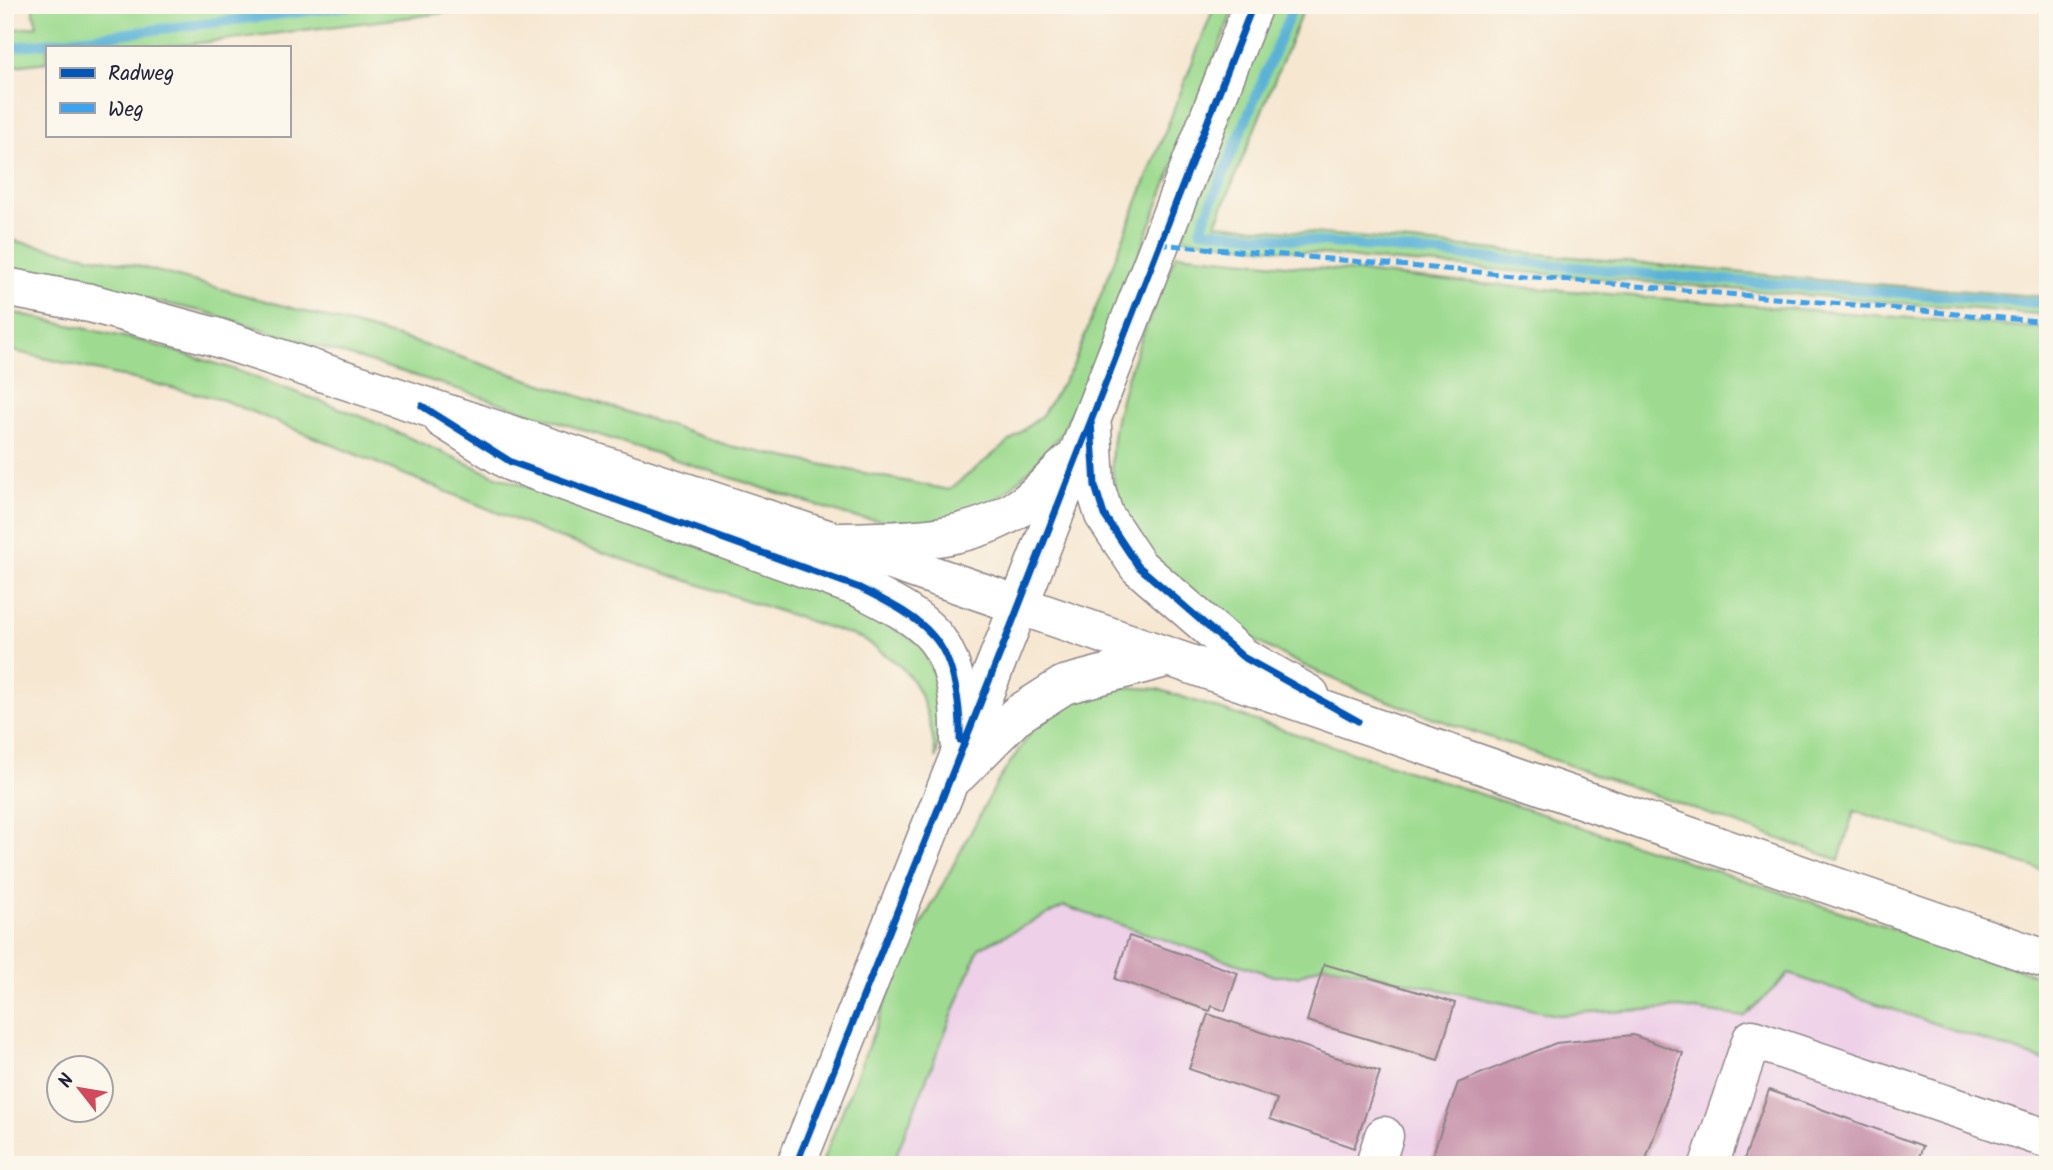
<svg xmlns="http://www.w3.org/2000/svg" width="2053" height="1170" font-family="Kalam,sans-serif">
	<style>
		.built { fill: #eed0e8 }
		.green { fill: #9edb90; stroke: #607e66; stroke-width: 2 }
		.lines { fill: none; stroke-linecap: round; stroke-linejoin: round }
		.stream { stroke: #5ab2d7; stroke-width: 10 }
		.building { fill: #c894ac }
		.minor-casing { stroke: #8c8486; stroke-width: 41 }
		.major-casing { stroke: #8c8486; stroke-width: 41 }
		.minor { stroke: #fff; stroke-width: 38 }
		.major { stroke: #fff; stroke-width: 38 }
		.quiet { stroke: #3ea2ec; stroke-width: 5; stroke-dasharray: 10 5; stroke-linecap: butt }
		.cycleway-casing { stroke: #fbf7ec; stroke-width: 11 }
		.cycleway { stroke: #0057b8; stroke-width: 7 }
	</style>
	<rect width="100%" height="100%" fill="#fbf7ec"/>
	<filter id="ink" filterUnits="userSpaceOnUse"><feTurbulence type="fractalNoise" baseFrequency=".0143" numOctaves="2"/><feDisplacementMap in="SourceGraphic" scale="14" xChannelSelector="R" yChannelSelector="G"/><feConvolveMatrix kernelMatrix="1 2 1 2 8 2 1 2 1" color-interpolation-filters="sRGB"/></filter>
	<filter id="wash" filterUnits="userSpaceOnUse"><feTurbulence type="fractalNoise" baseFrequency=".00686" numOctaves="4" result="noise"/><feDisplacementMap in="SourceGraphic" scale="28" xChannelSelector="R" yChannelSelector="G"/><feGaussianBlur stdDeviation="1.57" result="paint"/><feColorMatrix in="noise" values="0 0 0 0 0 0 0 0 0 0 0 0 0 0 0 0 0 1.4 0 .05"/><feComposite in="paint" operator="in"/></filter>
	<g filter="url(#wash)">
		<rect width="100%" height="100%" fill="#f6e7d1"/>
		<!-- built -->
		<path class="built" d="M1064 906 1274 976H1298L1324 964 1557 1015 1680 1008 1744 1017 1789 974 2048 1062V1165H821L901 963Z"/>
		<!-- green -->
		<path class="green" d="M32 5H509L166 47H47V62L5 67V31L37 26Z
			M1215 5H1235L1118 309 1062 433 1041 459 1003 495 960 518 913 524 852 517 442 384 209 313 5 268V239L138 266 412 341 730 446 949 490 1042 415 1072 368Z
			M1274 5H1305L1216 224 1832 281 2048 297V315L1365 259 1182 238Z
			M1176 254 1470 283 2048 329V872L1854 811 1839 860C1728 821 1617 782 1506 743 1410 710 1296 672 1213 614 1172 586 1125 532 1114 482 1100 419 1152 314 1176 254Z
			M5 311 142 341 230 368 358 415 491 474 836 594 921 644 947 706 936 758C932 729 925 691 903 669 892 658 876 649 863 639L559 538 223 400 5 349Z
			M1102 686 1158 689 2048 979V1062L1789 974 1744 1017 1680 1008 1557 1015 1325 964 1298 976H1274L1064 906 979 948 892 1165H821L901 963 998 781 1035 726 1080 693Z"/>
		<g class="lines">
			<!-- stream -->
			<path class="stream" d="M1294 5 1200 230 1657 275 2048 304
				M5 48 358 5"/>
		</g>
		<g id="blocks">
			<!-- building -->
			<path class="building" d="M1129 936 1238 973 1225 1011 1212 1006 1210 1011 1115 979Z
				M1324 964 1455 1003 1438 1060 1307 1021Z
				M1208 1014 1380 1072 1354 1148 1270 1119 1277 1099 1189 1069Z
				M1633 1035 1683 1053 1644 1165H1429L1458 1083 1556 1043Z
				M1769 1090 1923 1146 1916 1165H1742Z"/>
		</g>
	</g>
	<g filter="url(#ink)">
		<use href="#blocks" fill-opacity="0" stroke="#8c8486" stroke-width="2"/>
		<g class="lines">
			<!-- minor casing -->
			<g class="minor-casing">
				<path id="minor" d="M443 419 511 462 860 588C885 601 915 614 934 636 957 663 961 708 960 741
					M1092 427 1095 486 1104 515 1138 566 1243 657 1310 695
					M839 542C902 540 967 544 1022 506 1039 494 1054 476 1070 462
					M958 774 1017 715 1064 685 1166 658
					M796 1165 1007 636 1253 5
					M1375 1165 1384 1136
					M1709 1165 1752 1039 2048 1139"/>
			</g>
			<!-- major casing -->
			<g class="major-casing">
				<path id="major" d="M5 287 90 303 212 336 836 542 2048 960"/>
			</g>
			<!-- minor -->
			<use href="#minor" class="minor"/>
			<!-- major -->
			<use href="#major" class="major"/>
			<!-- quiet -->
			<path class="quiet" d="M1158 244 2048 322"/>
			<!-- cycleway casing -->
			<g class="cycleway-casing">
				<path id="cycleway" d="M422 406 511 462 860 588C885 601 914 614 933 636 955 660 961 709 960 740
					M1091 421 1095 486 1104 515 1138 566 1243 657 1358 721
					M796 1165 1007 636 1253 5"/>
			</g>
			<!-- cycleway -->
			<use href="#cycleway" class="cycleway"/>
		</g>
	</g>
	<!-- margin -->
	<rect width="2053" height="1170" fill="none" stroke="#fbf7ec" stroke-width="28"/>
	<!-- legend -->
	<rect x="46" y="46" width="245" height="91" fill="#fbf7ec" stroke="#a4a2a5" stroke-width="2"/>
	<rect x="60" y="68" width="35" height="10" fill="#0057b8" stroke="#a4a2a5" stroke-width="2"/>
	<text x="108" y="80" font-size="21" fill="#22223b">Radweg</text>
	<rect x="60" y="103" width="35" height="10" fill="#3ea2ec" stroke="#a4a2a5" stroke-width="2"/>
	<text x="108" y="116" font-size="21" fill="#22223b">Weg</text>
	<!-- north arrow -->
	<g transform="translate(80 1089) rotate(301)"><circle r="33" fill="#fbf7ec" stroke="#a4a2a5" stroke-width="2"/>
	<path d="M0-5L12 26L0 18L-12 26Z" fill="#d1495b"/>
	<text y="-10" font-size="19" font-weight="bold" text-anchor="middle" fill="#22223b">N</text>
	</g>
</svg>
